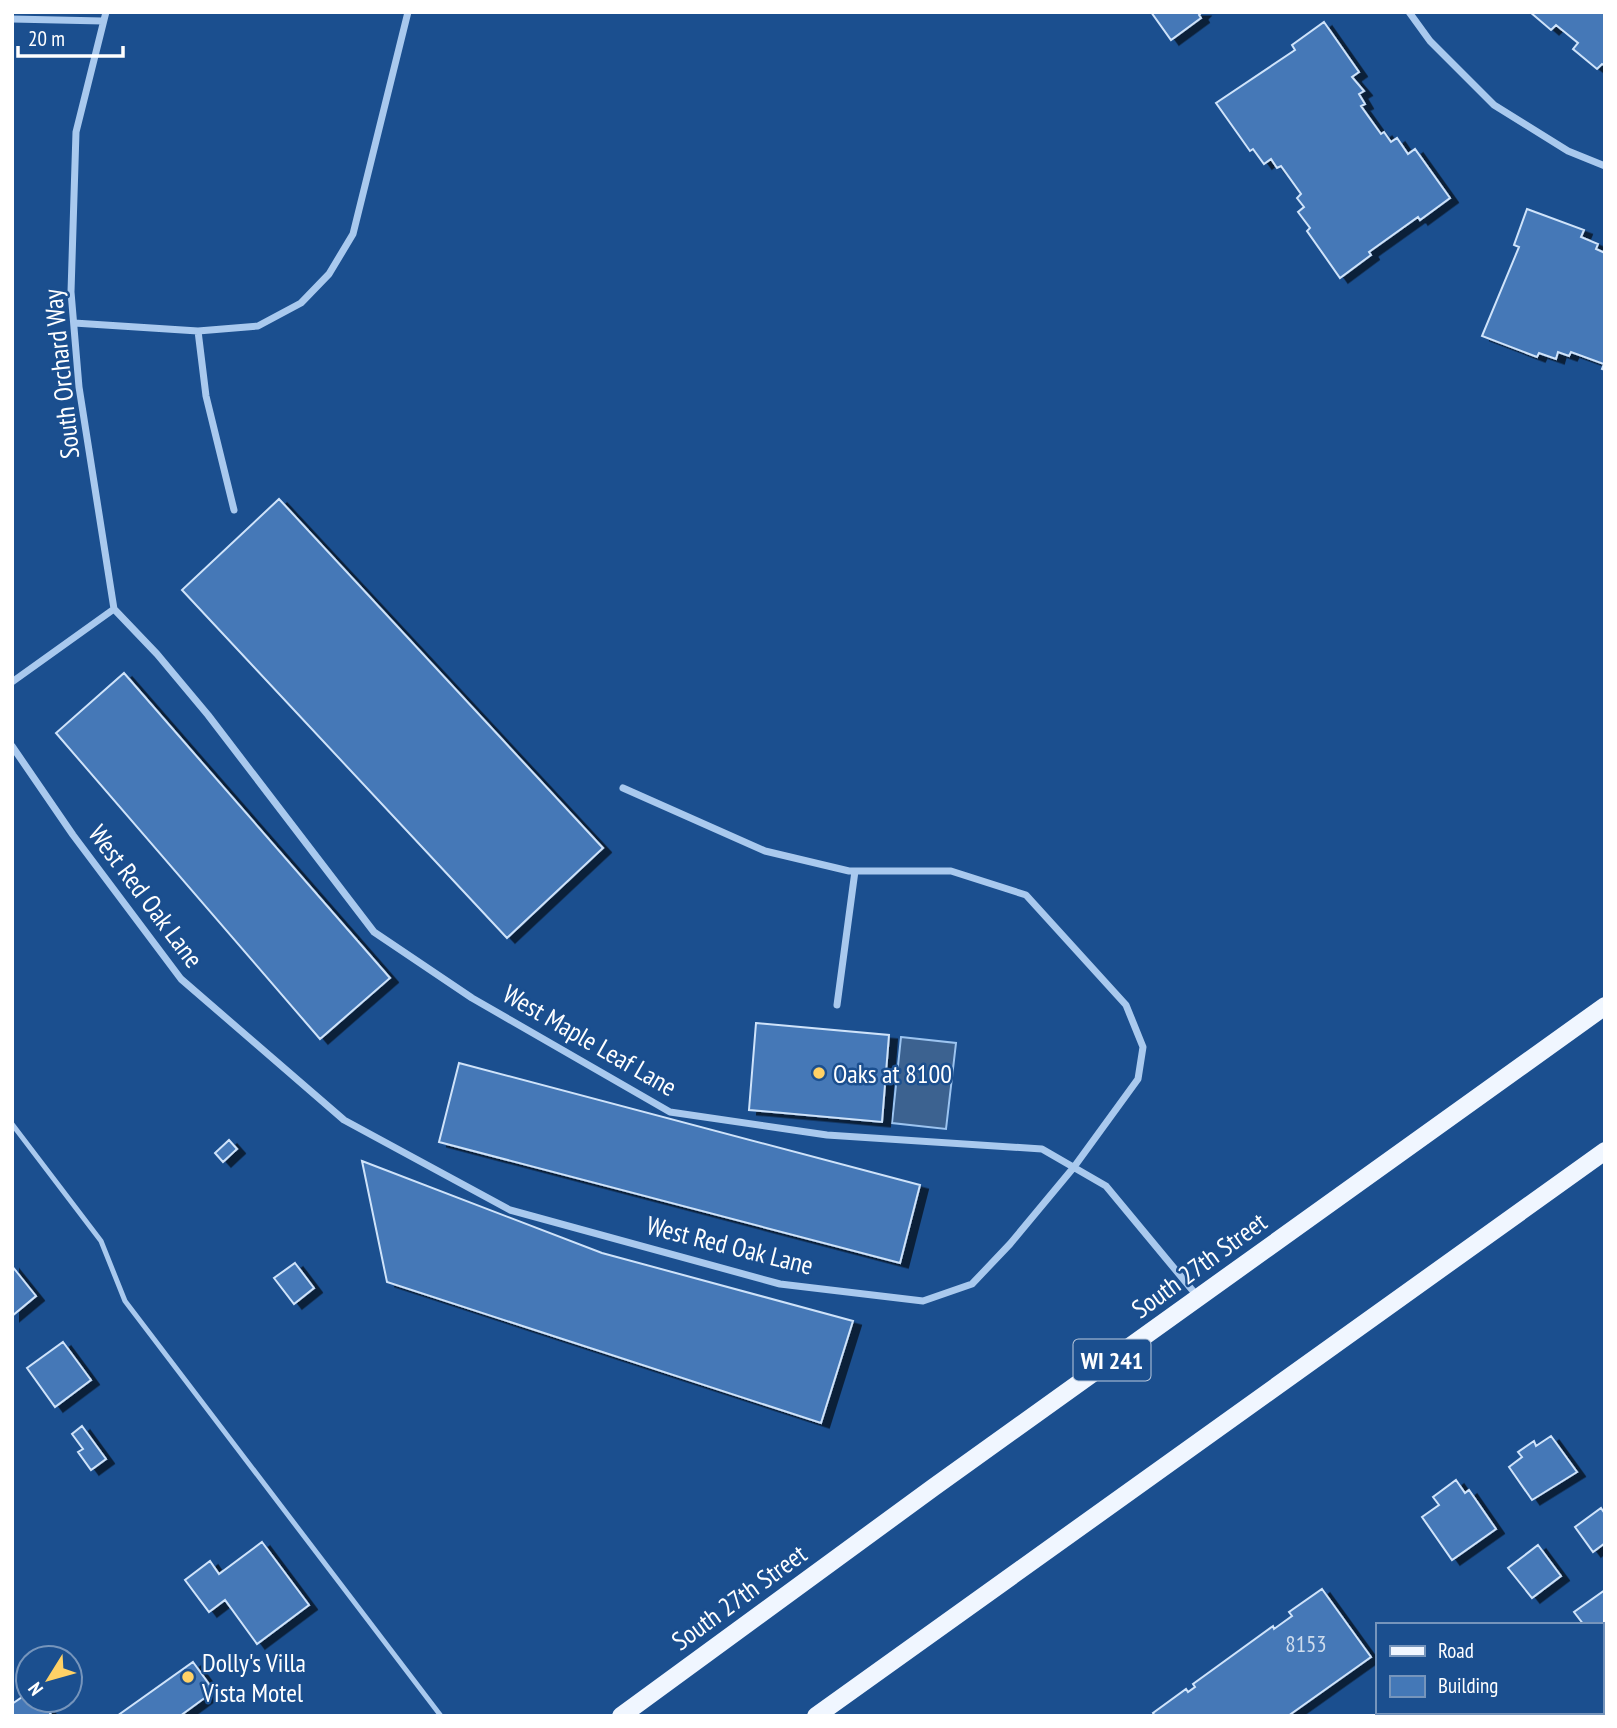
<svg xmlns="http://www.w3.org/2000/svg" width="1617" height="1728" font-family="'PT Sans Narrow',sans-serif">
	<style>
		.water { fill: #3c6290; stroke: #9cc4f0; stroke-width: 2 }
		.building { fill: #4478b7; stroke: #cfe3fa; stroke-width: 2; filter: url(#shadow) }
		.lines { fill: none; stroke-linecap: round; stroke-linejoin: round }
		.lane { stroke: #a9c9ee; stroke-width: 5 }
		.street { stroke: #a9c9ee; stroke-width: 7 }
		.primary { stroke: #f0f6ff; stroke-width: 18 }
		.poi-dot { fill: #ffd166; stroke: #1b4f8f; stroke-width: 2.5 }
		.labels { text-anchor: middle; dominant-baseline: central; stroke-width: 5; stroke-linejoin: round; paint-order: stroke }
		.number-label { font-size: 23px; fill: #d0dded }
		.shield { fill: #1b4f8f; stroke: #bbcadd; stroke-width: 2 }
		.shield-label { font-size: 24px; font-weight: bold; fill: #fff }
		.street-label { font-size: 26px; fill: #fff; stroke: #1b4f8f }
		.poi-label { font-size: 26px; fill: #fff; stroke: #1b4f8f; text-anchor: start }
	</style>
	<defs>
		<filter id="shadow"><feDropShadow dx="8" dy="4.5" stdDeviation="0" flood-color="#0009"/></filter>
	</defs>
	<rect width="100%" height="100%" fill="#1b4f8f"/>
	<!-- water -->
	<path class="water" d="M901 1037 956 1043 946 1129 892 1123Z"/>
	<!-- building -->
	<path class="building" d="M1151 12H1202L1199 15 1201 18 1171 40Z
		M1605 12V66L1602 64 1597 69 1573 49 1578 43 1556 25 1551 30 1530 12Z
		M1324 22 1359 72 1352 77 1364 91 1359 94 1365 104 1361 106 1381 134 1384 132 1391 142 1397 138 1408 154 1415 149 1450 198 1420 220 1418 217 1369 252 1371 255 1340 278 1307 231 1310 228 1298 212 1304 207 1297 198 1301 194 1281 166 1277 168 1271 159 1264 164 1253 149 1250 151 1216 103 1295 50 1292 45Z
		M1527 209 1584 230 1581 237 1598 244 1596 249 1605 253V370L1602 369 1604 364 1571 352 1569 356 1558 352 1556 359 1539 353 1537 357 1482 336 1519 247 1514 245Z
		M279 499 603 848 507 938 182 590Z
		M124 673 390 978 320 1039 56 733Z
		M756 1023 889 1035 882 1122 749 1110Z
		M459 1063 920 1185 900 1263 439 1142Z
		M229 1140 237 1149 223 1162 215 1153Z
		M362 1161 602 1253 853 1321 821 1423 387 1282Z
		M295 1263 314 1288 294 1304 274 1278Z
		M12 1266 36 1296 12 1316Z
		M63 1342 91 1380 55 1407 27 1368Z
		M82 1426 106 1459 91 1470 78 1452 83 1449 72 1434Z
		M1551 1436 1577 1472 1532 1500 1509 1467 1522 1457 1518 1452 1534 1441 1536 1446Z
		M1456 1480 1465 1493 1469 1490 1496 1529 1452 1560 1422 1517 1439 1505 1433 1497Z
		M1601 1508 1605 1514V1543L1593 1552 1575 1527Z
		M262 1542 309 1605 257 1644 225 1600 209 1612 185 1580 210 1561 219 1574Z
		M1538 1545 1561 1576 1532 1598 1508 1568Z
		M1322 1589 1371 1657 1288 1716H1155L1153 1713 1186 1689 1188 1692 1195 1687 1193 1684 1273 1626 1274 1629 1292 1616 1289 1612Z
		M1605 1590V1642L1601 1645V1625H1584L1574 1612Z
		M193 1662 214 1691 180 1716H117Z
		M1601 1692 1605 1697V1716H1582L1585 1712H1601Z
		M28 1693V1700H41L52 1716H12V1704Z"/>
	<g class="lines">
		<!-- lane -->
		<path class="lane" d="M12 1124 101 1241 125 1301 441 1716"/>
		<!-- street -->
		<path class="street" d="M106 12 76 132 71 292 79 387 114 609
			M1409 12 1430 41 1494 105 1568 151 1605 166
			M12 19 103 21
			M74 323 198 331 206 396 234 510
			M198 331 258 326 301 303 329 274 353 234 408 12
			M114 609 157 654 208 715 374 932 472 998 670 1112 827 1135 1042 1149 1106 1186 1198 1297
			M12 682 114 609
			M12 746 73 835 181 979 344 1120 510 1210 780 1284 923 1301 972 1284 1010 1244 1074 1167 1138 1079 1143 1047 1126 1005 1026 895 951 871H849L765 851 623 788
			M837 1005 855 871"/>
		<!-- primary -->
		<path class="primary" d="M621 1716 934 1487 1605 1006
			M816 1716 1605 1151"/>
	</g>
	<!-- markers -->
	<g class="poi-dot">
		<circle cx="819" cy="1073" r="7"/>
		<circle cx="188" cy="1677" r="7"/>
	</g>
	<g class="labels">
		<!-- number labels -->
		<g class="number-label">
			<text x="1306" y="1643">8153</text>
		</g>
		<!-- shield labels -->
		<rect class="shield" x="1073.5" y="1339.5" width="77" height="41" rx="5"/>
		<g class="shield-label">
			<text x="1112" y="1360">WI 241</text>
		</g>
		<!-- street labels -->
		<g class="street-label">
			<text transform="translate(61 374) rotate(-96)">South Orchard Way</text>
			<text transform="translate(146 896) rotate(53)">West Red Oak Lane</text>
			<text transform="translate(590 1040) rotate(30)">West Maple Leaf Lane</text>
			<text transform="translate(730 1245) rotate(14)">West Red Oak Lane</text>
			<text transform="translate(1199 1265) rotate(-36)">South 27th Street</text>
			<text transform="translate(739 1597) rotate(-36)">South 27th Street</text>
		</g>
		<!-- poi labels -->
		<g class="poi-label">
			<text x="833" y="1073">Oaks at 8100</text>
			<text x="202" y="1662">Dolly's Villa<tspan x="202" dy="30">Vista Motel</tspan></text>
		</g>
	</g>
	<!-- border -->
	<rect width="1617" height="1728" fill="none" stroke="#ffffff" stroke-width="28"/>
	<!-- legend -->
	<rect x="1376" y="1623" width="228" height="91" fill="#1b4f8f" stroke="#7695bc" stroke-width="2"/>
	<rect x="1390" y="1646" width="35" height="10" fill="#f0f6ff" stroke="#7695bc" stroke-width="2"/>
	<text x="1438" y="1658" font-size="21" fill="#ffffff">Road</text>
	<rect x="1390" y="1676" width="35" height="21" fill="#4478b7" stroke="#7695bc" stroke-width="2"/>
	<text x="1438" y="1693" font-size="21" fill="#ffffff">Building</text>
	<!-- north arrow -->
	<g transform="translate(49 1679) rotate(233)"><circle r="33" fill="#1b4f8f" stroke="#7695bc" stroke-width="2"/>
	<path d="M0-5L12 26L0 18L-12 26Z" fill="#ffd166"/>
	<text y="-10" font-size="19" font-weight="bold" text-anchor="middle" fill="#ffffff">N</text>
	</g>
	<!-- scale -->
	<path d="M18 46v10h105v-10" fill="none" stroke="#ffffff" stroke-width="3.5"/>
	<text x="28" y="46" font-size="21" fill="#ffffff" stroke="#1b4f8f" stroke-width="5" paint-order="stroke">20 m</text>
</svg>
